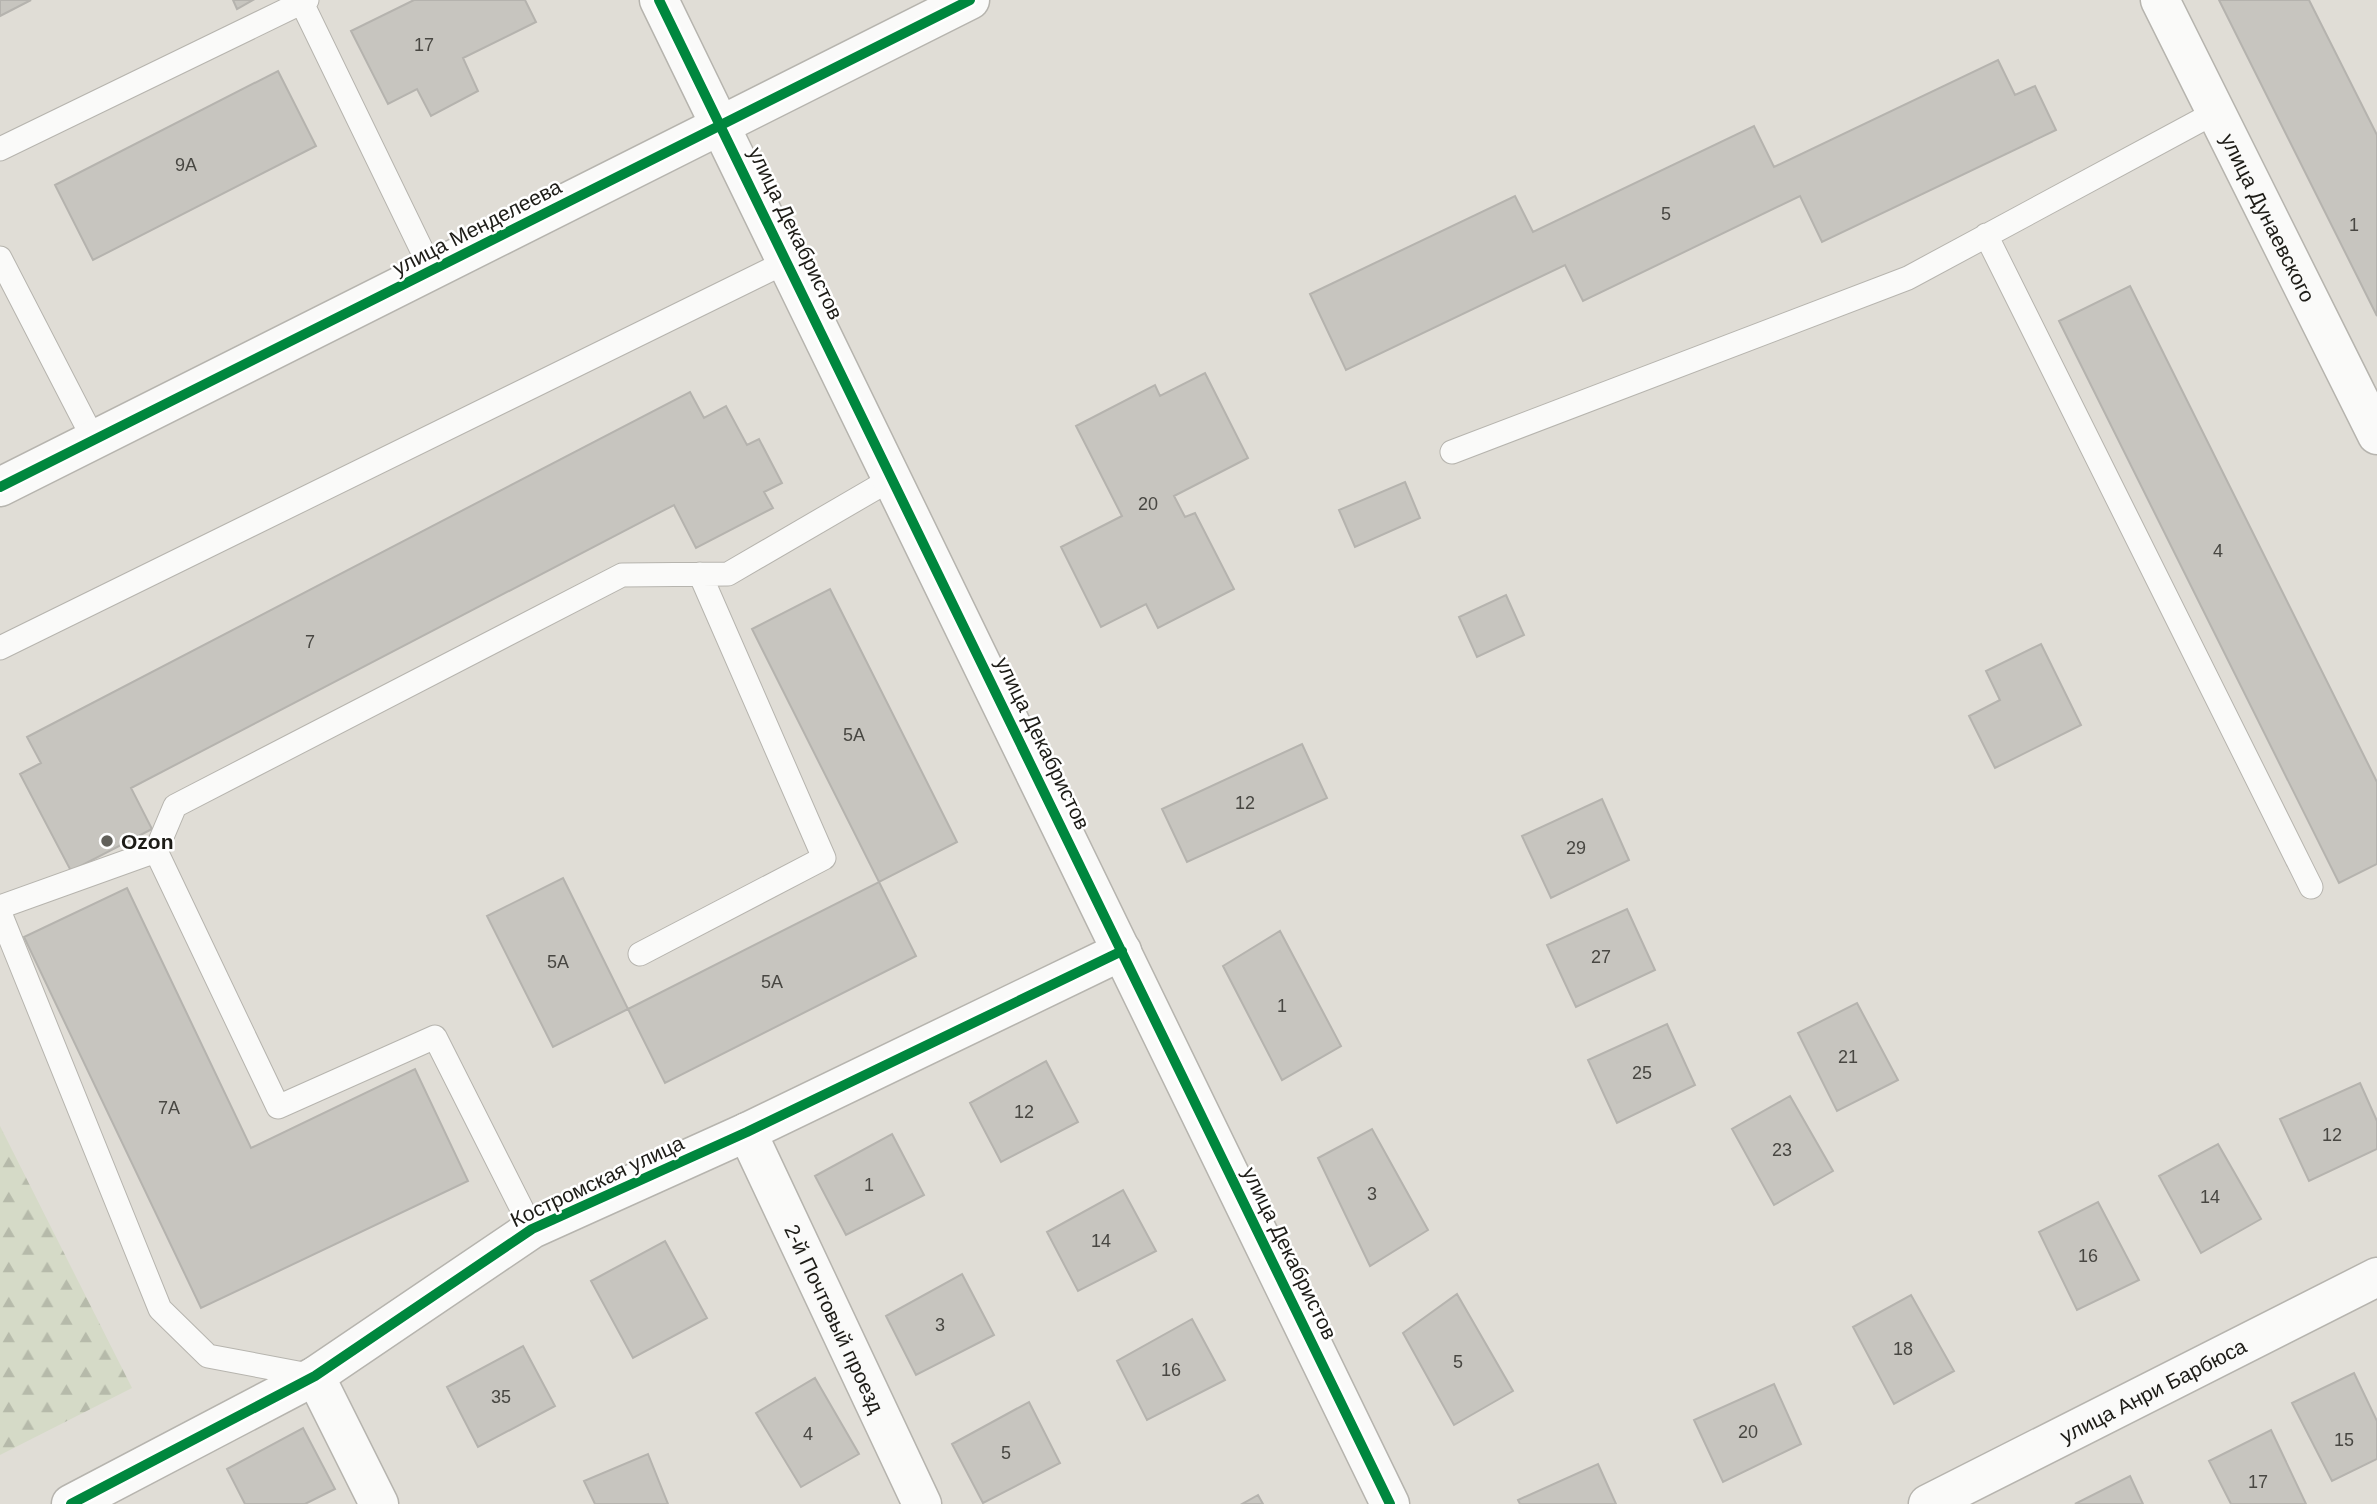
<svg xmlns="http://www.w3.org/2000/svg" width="2377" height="1504" font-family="Arial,sans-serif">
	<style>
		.forest { fill: url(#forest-firs) }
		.building { fill: #c7c5bf; stroke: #b5b3ae; stroke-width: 2 }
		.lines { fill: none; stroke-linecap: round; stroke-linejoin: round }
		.lane-casing { stroke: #b6b4ae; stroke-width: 25 }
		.street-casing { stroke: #b6b4ae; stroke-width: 41 }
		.lane { stroke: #fafaf9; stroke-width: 23 }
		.street { stroke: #fafaf9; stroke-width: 38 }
		.cycleway-casing { stroke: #fff; stroke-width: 15 }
		.cycleway { stroke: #00873e; stroke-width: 10 }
		.poi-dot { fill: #61605a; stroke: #fff; stroke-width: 2.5 }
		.labels { text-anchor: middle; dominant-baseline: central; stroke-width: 5; stroke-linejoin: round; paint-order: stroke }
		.number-label { font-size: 18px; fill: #484742 }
		.street-label { font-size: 21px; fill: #1d1c17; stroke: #fff }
		.poi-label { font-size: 21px; font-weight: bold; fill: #1d1c17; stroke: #fff; text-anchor: start }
	</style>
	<defs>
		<pattern id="forest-firs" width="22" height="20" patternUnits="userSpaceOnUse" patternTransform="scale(1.75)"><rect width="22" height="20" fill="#d5dac7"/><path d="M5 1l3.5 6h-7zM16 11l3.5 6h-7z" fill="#b6baaa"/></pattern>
	</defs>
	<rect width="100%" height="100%" fill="#e0ddd6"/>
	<!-- forest -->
	<path class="forest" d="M0 1126 132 1388 0 1455Z"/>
	<!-- building -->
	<path class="building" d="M0 0H31L0 16Z
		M233 0H253L237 9Z
		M414 0H525L536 22 463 58 478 91 431 116 417 89 388 104 351 31Z
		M2219 0H2309L2377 135V316Z
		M1998 60 2015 95 2035 86 2056 130 1822 242 1800 196 1583 301 1565 265 1346 370 1310 294 1515 196 1533 232 1754 126 1774 167Z
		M278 71 316 146 93 260 55 185Z
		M2130 286 2377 782V864L2339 883 2059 321Z
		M1205 373 1248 458 1174 496 1185 517 1195 513 1234 589 1158 628 1146 604 1101 627 1061 547 1122 516 1076 426 1155 385 1160 396Z
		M690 392 704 418 726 406 747 445 759 439 782 483 764 492 773 508 696 548 674 505 131 788 152 829 71 871 20 774 41 763 27 737Z
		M1405 482 1420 518 1355 547 1339 510Z
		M830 589 957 842 879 882 752 629Z
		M1506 595 1524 635 1477 657 1459 617Z
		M2041 644 2081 725 1995 768 1969 716 2000 700 1986 671Z
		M1302 744 1327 798 1187 862 1162 809Z
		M1602 799 1629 860 1551 898 1522 836Z
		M563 878 628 1009 553 1047 487 916Z
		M879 882 916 956 665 1083 628 1009Z
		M127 888 251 1148 415 1069 468 1181 201 1308 24 937Z
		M1627 909 1655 970 1576 1007 1547 945Z
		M1280 931 1341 1046 1282 1080 1223 966Z
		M1857 1003 1898 1080 1837 1111 1798 1033Z
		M1667 1024 1695 1085 1617 1123 1588 1060Z
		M1046 1061 1078 1122 1001 1162 970 1103Z
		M2360 1083 2377 1121V1149L2309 1181 2280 1119Z
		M1790 1096 1833 1171 1774 1205 1732 1129Z
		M1372 1129 1428 1230 1370 1266 1318 1158Z
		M892 1134 924 1195 846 1235 815 1176Z
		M2218 1144 2261 1219 2201 1253 2159 1176Z
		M1123 1190 1156 1251 1078 1291 1047 1232Z
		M2098 1202 2139 1280 2077 1310 2039 1232Z
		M665 1241 707 1318 633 1358 591 1281Z
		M962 1274 994 1335 916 1375 886 1316Z
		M1457 1294 1513 1391 1454 1425 1403 1333Z
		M1911 1295 1954 1371 1894 1404 1853 1327Z
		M1192 1319 1225 1380 1147 1420 1117 1361Z
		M523 1346 555 1406 478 1447 447 1387Z
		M2354 1373 2377 1421V1459L2332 1481 2292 1403Z
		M815 1378 859 1454 801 1487 756 1413Z
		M1774 1384 1801 1444 1723 1482 1694 1420Z
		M1029 1402 1060 1463 983 1503 952 1444Z
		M303 1428 335 1489 305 1504H245L227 1469Z
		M2271 1430 2306 1504H2231L2209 1461Z
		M648 1454 668 1504H595L584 1481Z
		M1598 1464 1616 1504H1520L1518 1500Z
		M2130 1476 2143 1504H2075Z
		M1258 1495 1263 1504H1242Z"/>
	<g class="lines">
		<!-- lane casing -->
		<g class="lane-casing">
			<path id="lane" d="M302 3 432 271
				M0 149 307 0
				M1986 235 2311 887
				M0 258 94 440
				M1452 452 1908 278 2216 112
				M0 648 788 261
				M0 907 156 851
				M0 913 160 1309 208 1356 314 1376
				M640 954 824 858 700 574
				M532 1229 435 1037 278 1107 156 851 175 806 622 575 728 574 893 478"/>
		</g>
		<!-- street casing -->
		<g class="street-casing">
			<g id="street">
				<path d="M659 0 1390 1504"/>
				<path id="s1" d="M2160 0 2377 435"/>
				<path d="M0 487 970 0"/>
				<path id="s2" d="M747 1132 922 1504"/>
				<path d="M315 1376 379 1504"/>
				<path d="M71 1504 315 1376 532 1229 747 1132 1122 951"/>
				<path id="s3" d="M1928 1504 2377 1277"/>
			</g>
		</g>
		<!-- lane -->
		<use href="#lane" class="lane"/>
		<!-- street -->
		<use href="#street" class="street"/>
		<!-- cycleway casing -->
		<g class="cycleway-casing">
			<path id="cycleway" d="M659 0 1390 1504
				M0 487 970 0
				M71 1504 315 1376 532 1229 747 1132 1122 951"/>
		</g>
		<!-- cycleway -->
		<use href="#cycleway" class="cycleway"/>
	</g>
	<!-- markers -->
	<circle class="poi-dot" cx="107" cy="841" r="7"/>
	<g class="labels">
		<!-- number labels -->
		<g class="number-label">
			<text x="424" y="45">17</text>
			<text x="186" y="165">9А</text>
			<text x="1666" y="214">5</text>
			<text x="2354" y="225">1</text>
			<text x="1148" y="504">20</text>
			<text x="2218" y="551">4</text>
			<text x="310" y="642">7</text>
			<text x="854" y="735">5А</text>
			<text x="1245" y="803">12</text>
			<text x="1576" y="848">29</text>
			<text x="1601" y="957">27</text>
			<text x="558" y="962">5А</text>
			<text x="772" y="982">5А</text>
			<text x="1282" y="1006">1</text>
			<text x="1848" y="1057">21</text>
			<text x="1642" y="1073">25</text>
			<text x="169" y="1108">7А</text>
			<text x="1024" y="1112">12</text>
			<text x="2332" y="1135">12</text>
			<text x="1782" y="1150">23</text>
			<text x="869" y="1185">1</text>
			<text x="1372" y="1194">3</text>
			<text x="2210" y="1197">14</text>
			<text x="1101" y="1241">14</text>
			<text x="2088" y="1256">16</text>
			<text x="940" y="1325">3</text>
			<text x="1903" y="1349">18</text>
			<text x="1458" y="1362">5</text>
			<text x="1171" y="1370">16</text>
			<text x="501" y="1397">35</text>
			<text x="1748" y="1432">20</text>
			<text x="808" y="1434">4</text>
			<text x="2344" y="1440">15</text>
			<text x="1006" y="1453">5</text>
			<text x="2258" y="1482">17</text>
		</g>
		<!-- street labels -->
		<g class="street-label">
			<text stroke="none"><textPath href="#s1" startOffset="243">улица Дунаевского</textPath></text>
			<text transform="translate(477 227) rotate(-27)">улица Менделеева</text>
			<text transform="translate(796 233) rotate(64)">улица Декабристов</text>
			<text transform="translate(1043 743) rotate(64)">улица Декабристов</text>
			<text transform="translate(597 1181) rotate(-25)">Костромская улица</text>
			<text transform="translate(1290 1253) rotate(64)">улица Декабристов</text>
			<text stroke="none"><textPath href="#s2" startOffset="206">2-й Почтовый проезд</textPath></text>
			<text stroke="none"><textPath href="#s3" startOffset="252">улица Анри Барбюса</textPath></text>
		</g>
		<!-- poi labels -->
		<g class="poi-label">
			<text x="121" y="841">Ozon</text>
		</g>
	</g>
</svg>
